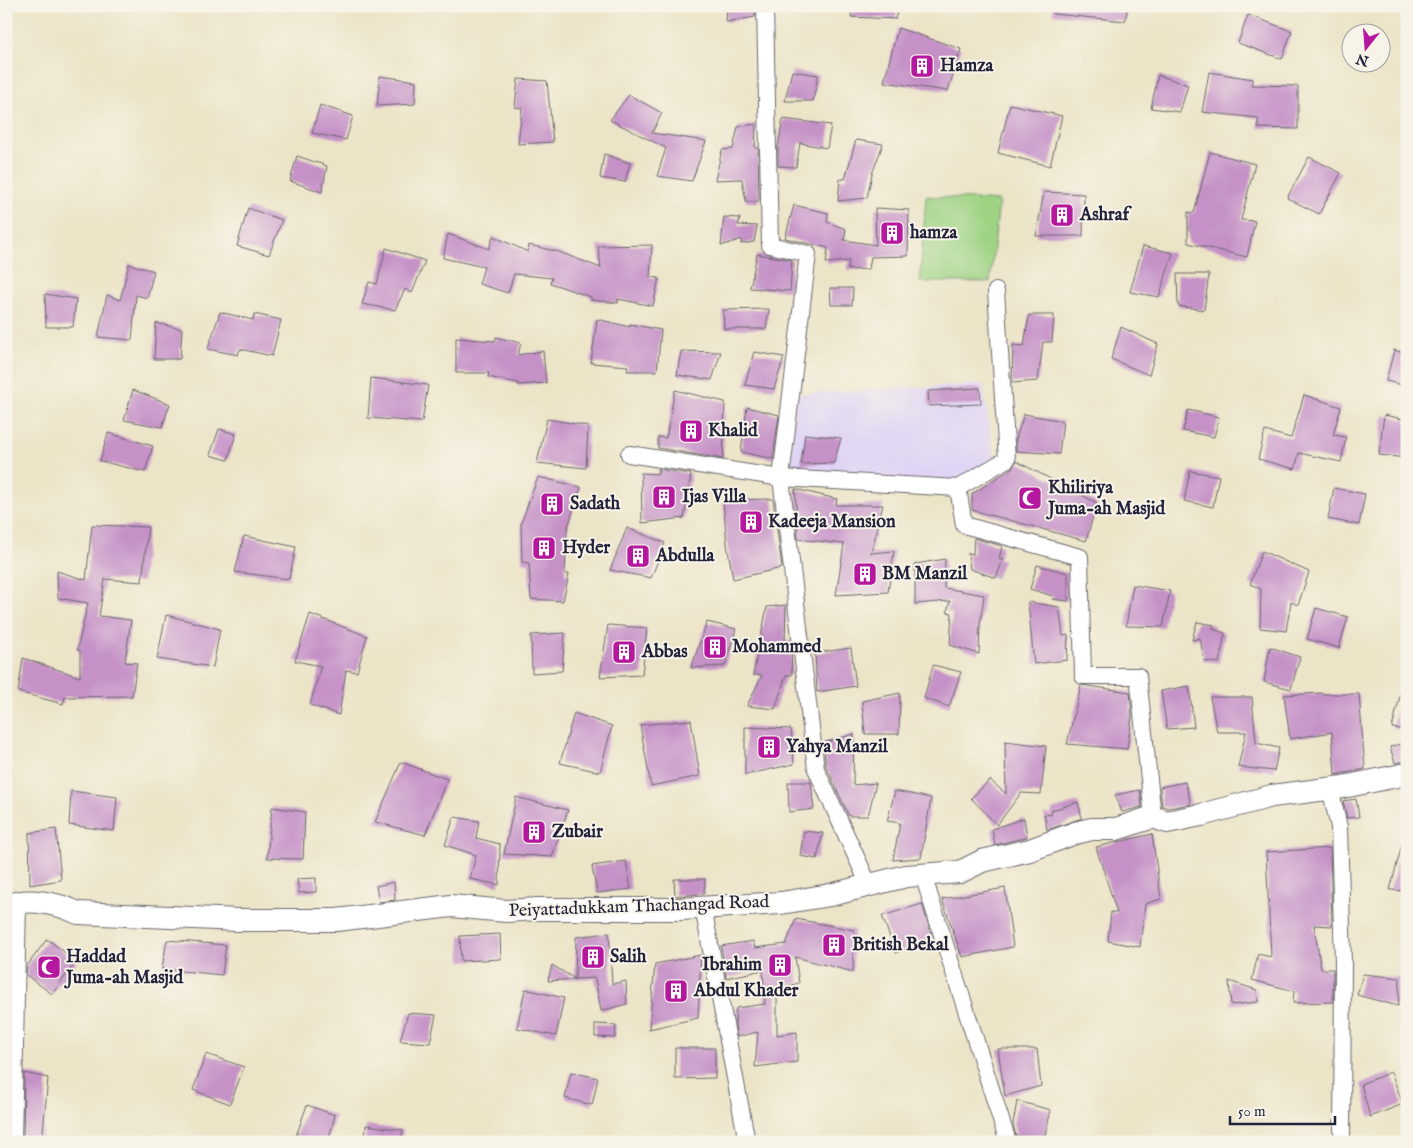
<svg xmlns="http://www.w3.org/2000/svg" width="1413" height="1148" font-family="'IM FELL English',serif">
	<style>
		.built { fill: #e0d4f4 }
		.green { fill: #9ed383; stroke: #607a5f }
		.building { fill: #c591c7 }
		.lines { fill: none; stroke-linecap: round; stroke-linejoin: round }
		.minor-casing { stroke: #69666c; stroke-width: 18 }
		.secondary-casing { stroke: #69666c; stroke-width: 24 }
		.minor { stroke: #fff; stroke-width: 16 }
		.secondary { stroke: #fff; stroke-width: 22 }
		.labels { text-anchor: middle; dominant-baseline: central; stroke-width: 4; stroke-linejoin: round; paint-order: stroke }
		.poi-label { font-size: 18px; font-weight: bold; fill: #22223b; stroke: #f7f3e8; text-anchor: start }
		.street-label { font-size: 18px; fill: #22223b; stroke: #f7f3e8 }
	</style>
	<rect width="100%" height="100%" fill="#f7f3e8"/>
	<filter id="ink" filterUnits="userSpaceOnUse"><feTurbulence type="fractalNoise" baseFrequency=".02" numOctaves="2"/><feDisplacementMap in="SourceGraphic" scale="10" xChannelSelector="R" yChannelSelector="G"/><feConvolveMatrix kernelMatrix="1 2 1 2 8 2 1 2 1" color-interpolation-filters="sRGB"/></filter>
	<filter id="wash" filterUnits="userSpaceOnUse"><feTurbulence type="fractalNoise" baseFrequency=".0096" numOctaves="4" result="noise"/><feDisplacementMap in="SourceGraphic" scale="20" xChannelSelector="R" yChannelSelector="G"/><feGaussianBlur stdDeviation="1.12" result="paint"/><feColorMatrix in="noise" values="0 0 0 0 0 0 0 0 0 0 0 0 0 0 0 0 0 1.4 0 .05"/><feComposite in="paint" operator="in"/></filter>
	<g filter="url(#wash)">
		<rect width="100%" height="100%" fill="#ece4c7"/>
		<!-- built -->
		<path class="built" d="M983 384 994 459 959 484 790 475 795 394Z"/>
		<!-- green -->
		<path class="green" d="M926 196 999 201 990 282H920Z"/>
		<g id="blocks">
			<!-- building -->
			<path class="building" d="M727 6H755V17L726 22Z
				M853 6H899L895 19 851 17Z
				M1053 6H1128L1125 21 1053 14Z
				M1248 15 1292 31 1282 59 1238 43Z
				M898 28 961 49 948 91 884 82Z
				M792 71 818 75 813 101H785Z
				M1209 72 1253 79 1251 85 1298 86V129L1258 128V118L1202 112Z
				M1158 75 1188 85 1180 112 1151 108Z
				M380 76 416 81 415 104 377 106Z
				M518 79 547 81 553 142 518 144 522 108 515 107Z
				M629 95 662 113 652 133 706 141 692 181 657 176 666 148 610 120Z
				M1010 104 1062 116 1050 166 998 153Z
				M320 105 353 116 346 140 312 133Z
				M783 119 831 125 827 148 800 143 796 167 778 166V147Z
				M756 124 755 148H758L759 198 758 202H746L742 179 715 180 722 150 733 149 738 127Z
				M856 140 883 144 872 174 867 198 838 201 840 179H845Z
				M1210 152 1255 164 1241 220 1255 221 1247 257 1188 243V212L1194 213Z
				M604 154 630 163 625 182 600 178Z
				M297 156 327 166 322 192 290 181Z
				M1309 157 1341 173 1319 214 1287 198Z
				M1044 192 1084 194 1083 236H1036Z
				M794 205 828 213 827 222 846 229 844 240 876 245 875 208 909 210 908 256 871 257 869 269 848 270 849 261 826 263 828 248 785 238Z
				M248 208 282 220 269 255 237 246Z
				M724 217 740 218 738 225 757 226 754 242 741 244 742 239 721 246Z
				M448 234 489 249 493 236 528 252 529 245 559 252 601 268 598 246 652 245 650 277 659 278 653 306 618 299V303L591 300V297L550 283 552 278 514 274 508 293 479 284 484 267 443 258Z
				M1143 246 1173 253 1159 297 1130 292Z
				M386 248 425 261 412 293 405 289 395 310 362 304 369 282 377 284Z
				M757 254 792 260 790 291 750 288Z
				M129 264 154 271 147 298 136 295 132 340 98 337 107 295 120 300Z
				M1177 274H1209L1204 310 1178 306Z
				M830 288H853L852 305H831Z
				M45 294 76 299 73 327H46Z
				M769 309 766 329H724L723 310Z
				M220 312 253 320 254 314 281 320 272 356 240 349 238 355 208 349Z
				M1029 315H1054L1052 342H1043L1038 381 1012 383 1013 345 1024 346Z
				M597 319 630 327V324L661 330 657 371H627L628 366 591 363Z
				M156 323 182 329 180 359H154Z
				M1121 327 1158 344 1149 375 1111 359Z
				M496 337 521 343 518 355 543 351 546 383 518 385V383L488 377 489 373H456V338L495 341Z
				M1394 350 1407 354V386L1386 381Z
				M681 351 721 352 712 380 677 375Z
				M754 352 784 357 774 389 745 385Z
				M371 378 428 385 422 422 368 418Z
				M980 388 981 404 929 406 928 391Z
				M133 390 170 404 162 427 124 420Z
				M675 390 725 402 723 459 658 448V437L666 438Z
				M1304 395 1341 407 1333 435 1346 437 1341 462 1299 453 1295 469 1258 459 1265 431 1291 438Z
				M747 407 779 415 773 459 741 452Z
				M1188 410 1219 417 1214 437 1183 431Z
				M1024 414 1063 421 1059 454 1016 451V439Z
				M1384 415 1407 420V458L1379 455Z
				M547 419 588 426 586 468 537 463Z
				M219 429 236 434 228 460 210 455Z
				M108 433 153 446 145 472 100 461Z
				M805 434 841 438 834 463 801 464Z
				M1016 461 1097 503 1086 541 972 510V494L1012 468Z
				M658 469 691 474 684 518 642 523 641 473 658 474Z
				M1190 471 1219 476 1213 507 1184 501Z
				M538 477 581 487 567 530 565 574H569L563 601 531 599 529 563 522 562 521 523Z
				M1334 488 1365 494 1359 525 1328 519Z
				M795 489 837 499 836 505H883L871 553 894 551 888 592 836 595 844 544 798 539Z
				M773 499 782 568 733 579 727 544 723 500Z
				M92 525 148 527 142 582 105 579 99 616 131 620 125 662 137 663 132 696 65 697 63 704 18 692 23 658 80 677V650H77L88 603 58 598 57 571 86 580Z
				M627 528 665 543 651 578 610 570Z
				M244 536 296 547 289 579 235 572Z
				M974 538 1002 546 999 559 1003 560 996 578 970 569 968 553 973 554Z
				M1262 551 1309 572 1298 605 1291 602 1286 631 1260 628 1261 589 1250 584Z
				M945 559 944 588 984 595 980 625 979 654 950 645 952 613 947 612 950 601 915 604V564Z
				M1037 565 1068 573V601L1052 599 1053 596 1030 589Z
				M1133 585 1170 591 1163 627 1126 626Z
				M1028 602 1059 607 1063 636 1068 635 1067 660 1034 664Z
				M786 605 785 641H791L792 675H786L775 709 747 706 762 675H753L767 607Z
				M1316 608 1348 617 1339 648 1307 639Z
				M310 614 367 636 357 672 346 670 339 715 310 705 321 666 295 661Z
				M166 615 220 629 213 667 157 659Z
				M707 622 736 629 725 666 691 668Z
				M1197 622 1214 625 1213 629 1225 633 1219 663 1204 661 1200 638 1192 640Z
				M608 625 647 628 642 675 600 677Z
				M565 633 562 671 532 673 531 635Z
				M1270 647 1300 657 1291 689 1264 682Z
				M851 648 856 686 817 692 815 653Z
				M933 665 961 672 949 707 924 698Z
				M1403 684 1407 685V730L1392 728Z
				M1081 685 1130 692 1132 717 1127 749 1067 744Z
				M1189 686 1194 727 1167 729 1161 691Z
				M900 693 899 734H865L862 701Z
				M1323 693V694H1359L1365 769 1335 775 1332 732 1290 739 1284 695Z
				M1210 697H1252L1256 743 1279 748 1274 771 1238 767 1246 732H1217Z
				M574 713 612 726 600 772 560 763Z
				M691 720 700 776 651 786 640 725Z
				M745 727 791 729 794 764 745 775Z
				M854 734 853 785 876 783 868 816H849L826 766 823 743Z
				M1005 741 1046 746 1041 794 1021 793 997 825 971 798 990 780 1006 794Z
				M1407 742V761L1395 763 1390 747Z
				M401 762 447 779 425 835 375 822Z
				M788 782H811L814 809 789 812Z
				M1185 782 1191 804 1168 808 1162 806 1160 787Z
				M1140 790 1142 807 1122 812 1115 795Z
				M71 791 117 797 114 831 69 825Z
				M895 791 931 798 921 858 893 860 900 823 887 821Z
				M516 797 568 810 552 857 504 854Z
				M1356 799 1359 817 1347 818 1343 801Z
				M1078 802 1082 818 1047 830 1044 814 1051 815 1052 810Z
				M272 807 305 812 303 859 267 858Z
				M454 817 479 821 476 838 500 844 499 885 470 879 476 855 445 845Z
				M1024 818 1027 837 995 845 992 829Z
				M56 829 61 880 30 885 29 833Z
				M804 831 823 833 817 859 800 856Z
				M1152 834 1161 899 1145 904 1140 947 1108 941 1111 912 1117 913 1096 847Z
				M1403 841H1407V891L1390 890Z
				M1330 848 1332 926 1314 925 1321 969H1333V1002L1293 1003 1294 991 1252 980 1258 954 1271 957 1266 852Z
				M626 861 631 889 597 893 592 866Z
				M316 878V892L299 893 297 879Z
				M674 879H705L704 894 675 896Z
				M394 882 395 900 379 902 376 886Z
				M1005 888 1013 947 962 957 942 899Z
				M922 904 932 936 896 953 882 916Z
				M796 919 854 930 853 972 795 957 799 983 777 989V1035L797 1032V1062L755 1067 758 1032 737 1037 735 1025 736 1008 765 1004 763 970 726 978 721 946 753 941 755 948 786 944Z
				M609 933 612 984 626 981 627 1004 601 1011 595 978 575 979 576 937Z
				M500 934 501 959 461 961 460 936Z
				M47 939 77 961 52 994 26 975 27 966Z
				M167 940 226 945 222 975 162 969Z
				M701 955 698 1018 649 1029 655 964Z
				M552 965 575 979 548 981Z
				M1363 974 1400 978 1398 1006 1357 995Z
				M1229 981 1257 990 1258 1002 1231 1005Z
				M525 989 564 998 556 1036 517 1028Z
				M408 1013 436 1015 430 1043 400 1041Z
				M595 1024 616 1025 615 1038 595 1037Z
				M675 1048H715V1078L675 1079Z
				M998 1049H1037L1041 1086 1005 1096Z
				M206 1054 244 1067 230 1104 193 1090Z
				M571 1072 598 1078 592 1105 565 1098Z
				M1391 1072 1403 1104 1370 1117 1361 1084Z
				M24 1073 48 1078 42 1142H23Z
				M1017 1101 1051 1110 1044 1139 1016 1136 1013 1124Z
				M307 1105 335 1115 328 1142 295 1139Z
				M366 1125 403 1130 401 1142H365Z"/>
		</g>
	</g>
	<g filter="url(#ink)">
		<use href="#blocks" fill-opacity="0" stroke="#69666c" stroke-width="1"/>
		<g class="lines">
			<!-- minor casing -->
			<g class="minor-casing">
				<path id="minor" d="M765 6 770 245 808 254 781 478 958 488 1007 459 996 291
					M629 454 781 478 816 769 869 885
					M958 488 964 525 1080 557 1083 676H1138L1153 817
					M1330 788 1339 827 1343 963 1342 1142
					M923 875 1008 1142
					M703 907 747 1142
					M13 1142 18 902"/>
			</g>
			<!-- secondary casing -->
			<g class="secondary-casing">
				<path id="secondary" d="M6 906C28 897 57 903 78 913L239 920H337L451 906 506 911 537 909H681L781 903 830 895 906 876 960 872 982 861 1030 850 1075 833 1092 829H1116L1153 817 1167 822 1201 815 1272 796 1343 787 1407 774"/>
			</g>
			<!-- minor -->
			<use href="#minor" class="minor"/>
			<!-- secondary -->
			<use href="#secondary" class="secondary"/>
		</g>
	</g>
	<!-- icons -->
	<defs>
		<g id="building-square" transform="scale(1.25)"><rect x="-9" y="-9" width="18" height="18" rx="4" fill="#b5179e" stroke="#f7f3e8"/><path d="M-4-6H4V6H1V3H-1V6H-4ZM-2.5-4.3h1.7v1.8h-1.7ZM.8-4.3h1.7v1.8H.8ZM-2.5-1h1.7V.8h-1.7ZM.8-1h1.7V.8H.8Z" fill="#fff"/></g>
		<g id="mosque-square" transform="scale(1.25)"><rect x="-9" y="-9" width="18" height="18" rx="4" fill="#b5179e" stroke="#f7f3e8"/><path d="M3.5-4.9A6 6 0 1 0 3.5 4.9A5 5 0 1 1 3.5-4.9Z" fill="#fff"/></g>
	</defs>
	<g fill-rule="evenodd">
		<use href="#building-square" x="922" y="66"/>
		<use href="#building-square" x="1062" y="215"/>
		<use href="#building-square" x="892" y="233"/>
		<use href="#building-square" x="691" y="431"/>
		<use href="#building-square" x="664" y="497"/>
		<use href="#mosque-square" x="1030" y="498"/>
		<use href="#building-square" x="552" y="504"/>
		<use href="#building-square" x="751" y="522"/>
		<use href="#building-square" x="544" y="548"/>
		<use href="#building-square" x="638" y="556"/>
		<use href="#building-square" x="865" y="574"/>
		<use href="#building-square" x="715" y="647"/>
		<use href="#building-square" x="624" y="652"/>
		<use href="#building-square" x="769" y="747"/>
		<use href="#building-square" x="534" y="832"/>
		<use href="#building-square" x="834" y="945"/>
		<use href="#building-square" x="593" y="957"/>
		<use href="#building-square" x="780" y="965"/>
		<use href="#mosque-square" x="49" y="967"/>
		<use href="#building-square" x="676" y="991"/>
	</g>
	<g class="labels">
		<!-- poi labels -->
		<g class="poi-label">
			<text x="940" y="66">Hamza</text>
			<text x="1080" y="215">Ashraf</text>
			<text x="910" y="233">hamza</text>
			<text x="708" y="431">Khalid</text>
			<text x="1048" y="488">Khiliriya<tspan x="1048" dy="21">Juma-ah Masjid</tspan></text>
			<text x="682" y="497">Ijas Villa</text>
			<text x="570" y="504">Sadath</text>
			<text x="768" y="522">Kadeeja Mansion</text>
			<text x="562" y="548">Hyder</text>
			<text x="656" y="556">Abdulla</text>
			<text x="882" y="574">BM Manzil</text>
			<text x="732" y="647">Mohammed</text>
			<text x="642" y="652">Abbas</text>
			<text x="786" y="747">Yahya Manzil</text>
			<text x="552" y="832">Zubair</text>
			<text x="852" y="945">British Bekal</text>
			<text x="66" y="957">Haddad<tspan x="66" dy="21">Juma-ah Masjid</tspan></text>
			<text x="610" y="957">Salih</text>
			<text x="762" y="965" text-anchor="end">Ibrahim</text>
			<text x="694" y="991">Abdul Khader</text>
		</g>
		<!-- street labels -->
		<g class="street-label">
			<text transform="translate(639 907) rotate(-2)">Peiyattadukkam Thachangad Road</text>
		</g>
	</g>
	<!-- margin -->
	<rect width="1413" height="1148" fill="none" stroke="#f7f3e8" stroke-width="25"/>
	<!-- north arrow -->
	<g transform="translate(1366 48) rotate(197)"><circle r="24" fill="#f7f3e8" stroke="#a29fa3"/>
	<path d="M0-4L9 19L0 12L-9 19Z" fill="#b5179e"/>
	<text y="-8" font-size="14" font-weight="bold" text-anchor="middle" fill="#22223b">N</text>
	</g>
	<!-- scale -->
	<path d="M1230 1116v8h105v-8" fill="none" stroke="#22223b" stroke-width="2.5"/>
	<text x="1238" y="1116" font-size="15" fill="#22223b" stroke="#f7f3e8" stroke-width="4" paint-order="stroke">50 m</text>
</svg>
